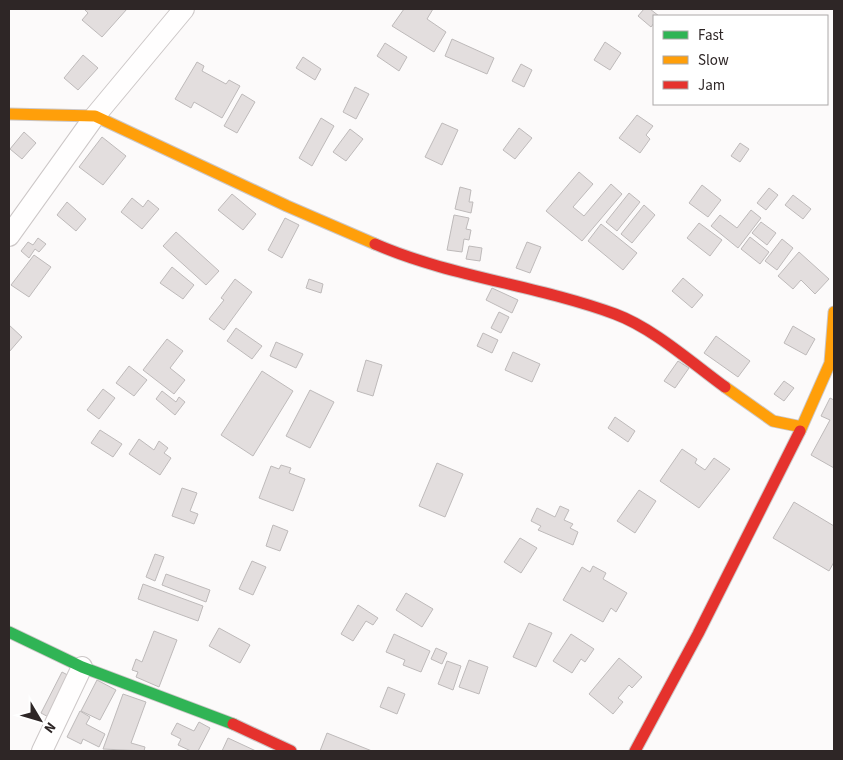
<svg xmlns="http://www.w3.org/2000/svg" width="843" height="760" font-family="'Source Sans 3',sans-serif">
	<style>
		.building { fill: #e3dede; stroke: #bebaba }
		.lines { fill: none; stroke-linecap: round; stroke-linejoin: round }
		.street-casing { stroke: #ccc7c7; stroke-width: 22 }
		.fast-casing { stroke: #ccc7c7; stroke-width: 13 }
		.slow-casing { stroke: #ccc7c7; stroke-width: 13 }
		.jam-casing { stroke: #ccc7c7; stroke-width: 13 }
		.street { stroke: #fffefe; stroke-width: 20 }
		.fast { stroke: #30b455; stroke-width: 11 }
		.slow { stroke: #ff9f0a; stroke-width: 11 }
		.jam { stroke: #e5322d; stroke-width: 11 }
	</style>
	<rect width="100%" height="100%" fill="#fcfafa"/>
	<!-- building -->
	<path class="building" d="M84 9H127L102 37 82 20 88 13Z
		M404 9H433L427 19 446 32 434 52 392 26Z
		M644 9H650L659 16H654V23L651 27 638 16Z
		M452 39 494 58 487 74 445 56Z
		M605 42 621 53 610 70 594 60Z
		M385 43 407 57 399 71 377 56Z
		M83 55 98 68 78 90 64 78Z
		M303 57 321 69 315 80 296 68Z
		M197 62 204 66 202 71 226 84 229 80 240 86 222 118 194 102 191 108 175 99Z
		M521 64 532 70 524 87 512 81Z
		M355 87 369 94 356 119 343 112Z
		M242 94 255 102 237 133 224 126Z
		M637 115 653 126 646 135 650 139 640 153 619 138Z
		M321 118 334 126 312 166 299 158Z
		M442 123 458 130 442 165 425 157Z
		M519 128 532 138 515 159 503 150Z
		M350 129 363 139 346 161 333 152Z
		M24 132 36 143 22 159 10 149Z
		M102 137 126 156 103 185 79 167Z
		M740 143 749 149 740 162 731 156Z
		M579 172 593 184 573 207 584 216 611 184 622 194 582 241 546 211Z
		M702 185 721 200 708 217 689 203Z
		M460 187 471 190 469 202H473L471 213 455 209Z
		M769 188 778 195 766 210 757 203Z
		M629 193 640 202 617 231 606 222Z
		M232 194 256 214 243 230 218 210Z
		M793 195 811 209 803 219 785 205Z
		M132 198 143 207 148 200 159 209 142 229 121 212Z
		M67 202 86 219 76 231 57 215Z
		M644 205 655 215 632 243 621 234Z
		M751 210 761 218 738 248 711 226 720 215 737 228Z
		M454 215 469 218 466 229 471 230 469 240 464 239 462 252 447 250Z
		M285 218 299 225 282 258 268 250Z
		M761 222 776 233 767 245 752 233Z
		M699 223 722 240 710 256 687 238Z
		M601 224 637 253 623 270 588 241Z
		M176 232 219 271 206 285 163 246Z
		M750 237 769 252 760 264 741 249Z
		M38 238 46 244 39 252 35 249 29 258 21 251 28 242 33 245Z
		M782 239 793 248 777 270 765 261Z
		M527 242 541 247 530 273 516 268Z
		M469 246 482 248 480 261 466 259Z
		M799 252 829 279 815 294 801 280 793 289 778 276Z
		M34 255 51 267 29 297 11 285Z
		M172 267 194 285 183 299 160 283Z
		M683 278 703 295 692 308 672 291Z
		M235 279 252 292 224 330 209 319 224 300 221 298Z
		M309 279 323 284 321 293 306 288Z
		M492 288 518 300 512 313 486 300Z
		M499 312 509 317 501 333 491 328Z
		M9 325 22 337 9 352Z
		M793 326 815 339 806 355 784 343Z
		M236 328 262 346 252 359 227 341Z
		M483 333 498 340 492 353 477 346Z
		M716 336 750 361 738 377 704 353Z
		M167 339 183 351 170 368 185 380 174 394 143 370Z
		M276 342 303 354 296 368 270 356Z
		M513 352 540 364 532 382 505 370Z
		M366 360 382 365 373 396 357 391Z
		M678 361 689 368 675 388 664 381Z
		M129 366 147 380 134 396 116 383Z
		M262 371 293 391 253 456 221 435Z
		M784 381 794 388 784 401 774 394Z
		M103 389 115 398 99 419 87 410Z
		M310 390 334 402 310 448 286 436Z
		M162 391 176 402 179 397 185 402 175 415 156 399Z
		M830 398 834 400V468L811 455 830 420 821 416Z
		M615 417 635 431 628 442 608 428Z
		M100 430 122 444 113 457 91 443Z
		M139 439 154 450 159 441 168 448 164 453 171 458 160 475 129 454Z
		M682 449 697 459 695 463 705 470 714 458 730 469 699 508 660 481Z
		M437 463 463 474 445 517 419 506Z
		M281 465 291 468 289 473 305 479 293 511 259 498 271 466 279 469Z
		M182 488 197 493 190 511 198 514 194 524 172 516Z
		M639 490 656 501 635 533 617 521Z
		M794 502 834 526V562L829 571 773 538Z
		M560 506 569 510 564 520 573 524 570 528 578 532 573 545 538 530 541 526 531 521 537 508 555 517Z
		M273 525 288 531 280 551 266 546Z
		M520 538 537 548 521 573 504 562Z
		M155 554 164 557 155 581 146 577Z
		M252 561 266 567 253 595 239 589Z
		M593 566 606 573 603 579 627 593 616 612 611 608 603 622 563 600 582 567 590 572Z
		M166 574 210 590 206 602 162 585Z
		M143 584 203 606 198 621 138 599Z
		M406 593 433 609 422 627 396 610Z
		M358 605 378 618 373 625 366 621 353 641 341 634Z
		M529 623 552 633 536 667 513 657Z
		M219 628 250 645 240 663 209 646Z
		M154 631 177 640 159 687 136 677 138 672 132 670 136 659 142 662Z
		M394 634 430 651 421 672 403 665 405 660 386 652Z
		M571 634 594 649 585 662 581 659 572 673 553 661Z
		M436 648 447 653 442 664 431 659Z
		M619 658 642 677 632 688 629 685 618 698 623 702 613 714 589 694Z
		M469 660 488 667 479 694 459 687Z
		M447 661 461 666 453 690 438 684Z
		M62 672 75 679 54 720 41 713Z
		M97 680 116 690 100 720 81 711Z
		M388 687 405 694 397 714 380 707Z
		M123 694 146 702 131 743 145 747 144 751 103 749Z
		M80 711 90 717 86 724 105 734 99 747 83 739 81 744 67 737Z
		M199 722 210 728 198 751H191L178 745 181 739 171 734 177 723 194 731Z
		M327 733 372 751H320Z
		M228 738 256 751H222Z"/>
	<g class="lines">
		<!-- street casing -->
		<g class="street-casing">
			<path id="street" d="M9 236 95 116 184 9
				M42 751 82 667"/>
		</g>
		<!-- fast casing -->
		<g class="fast-casing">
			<path id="fast" d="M9 632 82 667 233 724"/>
		</g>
		<!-- slow casing -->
		<g class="slow-casing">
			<path id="slow" d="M9 114 95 116 287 206 375 244
				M725 387 773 421 802 427
				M800 431 830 363 834 312"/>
		</g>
		<!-- jam casing -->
		<g class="jam-casing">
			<path id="jam" d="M375 244C451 277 536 285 615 314 653 328 692 363 725 387
				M233 724 291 751
				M635 751 698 634 800 431"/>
		</g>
		<!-- street -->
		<use href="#street" class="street"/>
		<!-- fast -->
		<use href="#fast" class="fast"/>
		<!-- slow -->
		<use href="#slow" class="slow"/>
		<!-- jam -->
		<use href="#jam" class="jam"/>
	</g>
	<!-- border -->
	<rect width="843" height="760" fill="none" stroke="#2e2626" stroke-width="20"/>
	<!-- legend -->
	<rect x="653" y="15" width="175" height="90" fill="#ffffff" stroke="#aba8a8"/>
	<rect x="663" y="31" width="25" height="8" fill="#30b455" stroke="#aba8a8"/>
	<text x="698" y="40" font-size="15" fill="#2e2626">Fast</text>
	<rect x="663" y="56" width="25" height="8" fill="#ff9f0a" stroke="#aba8a8"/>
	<text x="698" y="65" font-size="15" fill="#2e2626">Slow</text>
	<rect x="663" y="81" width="25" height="8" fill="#e5322d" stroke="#aba8a8"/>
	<text x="698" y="90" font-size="15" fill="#2e2626">Jam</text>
	<!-- north arrow -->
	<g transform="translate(40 720) rotate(128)" stroke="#ffffff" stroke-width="4" paint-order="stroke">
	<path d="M0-4L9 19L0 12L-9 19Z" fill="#2e2626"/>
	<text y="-8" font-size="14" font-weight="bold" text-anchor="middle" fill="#2e2626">N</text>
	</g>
</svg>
